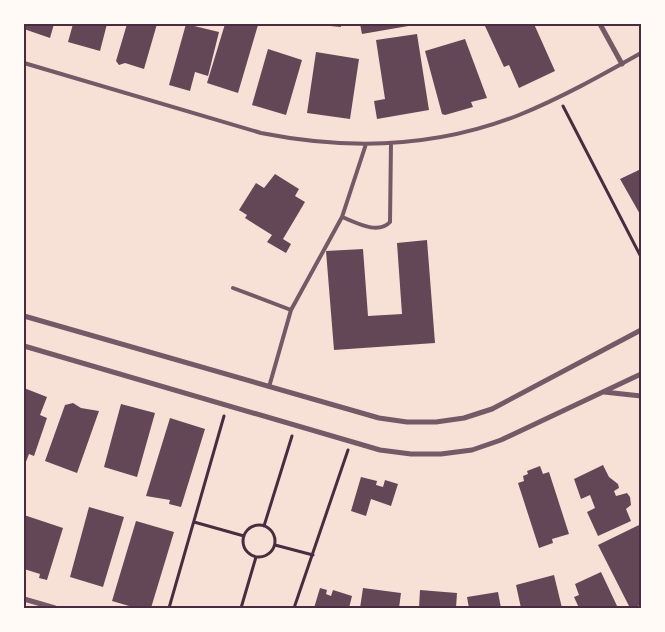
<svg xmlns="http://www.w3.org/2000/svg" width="665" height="632" font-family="'Fira Sans',sans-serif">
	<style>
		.building { fill: #644757 }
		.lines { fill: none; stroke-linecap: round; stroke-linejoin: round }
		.path { stroke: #4a2c40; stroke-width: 3 }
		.service { stroke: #755966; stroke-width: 4 }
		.minor { stroke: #755966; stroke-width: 5 }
		.neatline { fill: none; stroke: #4a2c40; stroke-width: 2 }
	</style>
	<rect width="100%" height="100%" fill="#f7e1d7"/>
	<!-- building -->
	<path class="building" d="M24 24H54L50 38 24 29Z
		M73 24H107L100 51 68 42Z
		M127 24H157L144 69 125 63 119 65 116 61Z
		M186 24 219 32 208 76 195 72 190 91 169 85Z
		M225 24 258 25 238 93 207 83Z
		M308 24H341V27Z
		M360 24H414V25L362 34Z
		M490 24H534L555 71 519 88 509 65 504 67 485 26Z
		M417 34 429 110 377 119 374 101 385 99 376 40Z
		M465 39 487 98 471 102 473 107 445 115 442 114 425 51Z
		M268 49 302 60 286 115 252 105Z
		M316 52 359 59 350 119 307 113Z
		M641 169V216L620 179Z
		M275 174 299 189 295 196 305 202 283 239 291 244 286 253 267 242 272 235 245 218 247 215 239 210 256 183 264 188Z
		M427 240 435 343 334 350 326 251 363 249 368 316 402 314 397 243Z
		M24 388 47 397 40 415 47 418 34 456 29 454 24 467Z
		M73 403 81 408 99 411 77 473 45 461 65 405Z
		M121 404 155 413 137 477 104 467Z
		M170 418 205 429 181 507 169 504 170 500 146 496Z
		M603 465 609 477 618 484 619 488 614 491 616 496 627 493 630 497 631 505 626 509 631 521 598 536 587 512 595 508 590 495 581 499 574 479Z
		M540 466 543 474 549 472 569 534 552 539 553 543 539 548 518 483 524 481 523 476 528 474 527 471Z
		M361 477 377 481 376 485 383 487 385 480 398 484 391 506 371 499 366 516 351 511Z
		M89 507 124 517 103 587 70 577Z
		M24 515 63 528 47 580 39 578 40 574 24 569Z
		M136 521 174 532 151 608H136L112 601Z
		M641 524V605L630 608 598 545Z
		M601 572 618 608H579L574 597 579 595 575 584Z
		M554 575 562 608H521L516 585Z
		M320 588 327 590 326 594 331 596 333 590 352 596 349 608H314Z
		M363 588 401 593 399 608H360Z
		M420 590 457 593 456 608H419Z
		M498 592 501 608H469L467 597Z"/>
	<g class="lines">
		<!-- path -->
		<path class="path" d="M563 106 641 257
			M194 522 244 536
			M243 541a16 16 0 1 1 32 0a16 16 0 1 1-32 0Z
			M264 526 292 436
			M275 545 313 555
			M169 608 224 416
			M241 608 256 557
			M294 608 348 450"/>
		<!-- service -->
		<path class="service" d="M24 63 261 133C347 150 436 148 519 115 561 98 602 75 641 53
			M342 217C357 223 378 235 390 222L391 143
			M233 288 291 310
			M269 387 291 310 342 217 366 144"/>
		<!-- minor -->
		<path class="minor" d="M600 24 622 64
			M24 316 379 418 407 422H436L464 418 492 409 641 330
			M24 346 380 450 411 454H441L472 450 501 440 641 374
			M604 392 641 396
			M24 599 55 608"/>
	</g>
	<!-- border -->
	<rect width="665" height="632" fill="none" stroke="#fffaf5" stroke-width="50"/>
	<rect x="25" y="25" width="615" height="582" class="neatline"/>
</svg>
